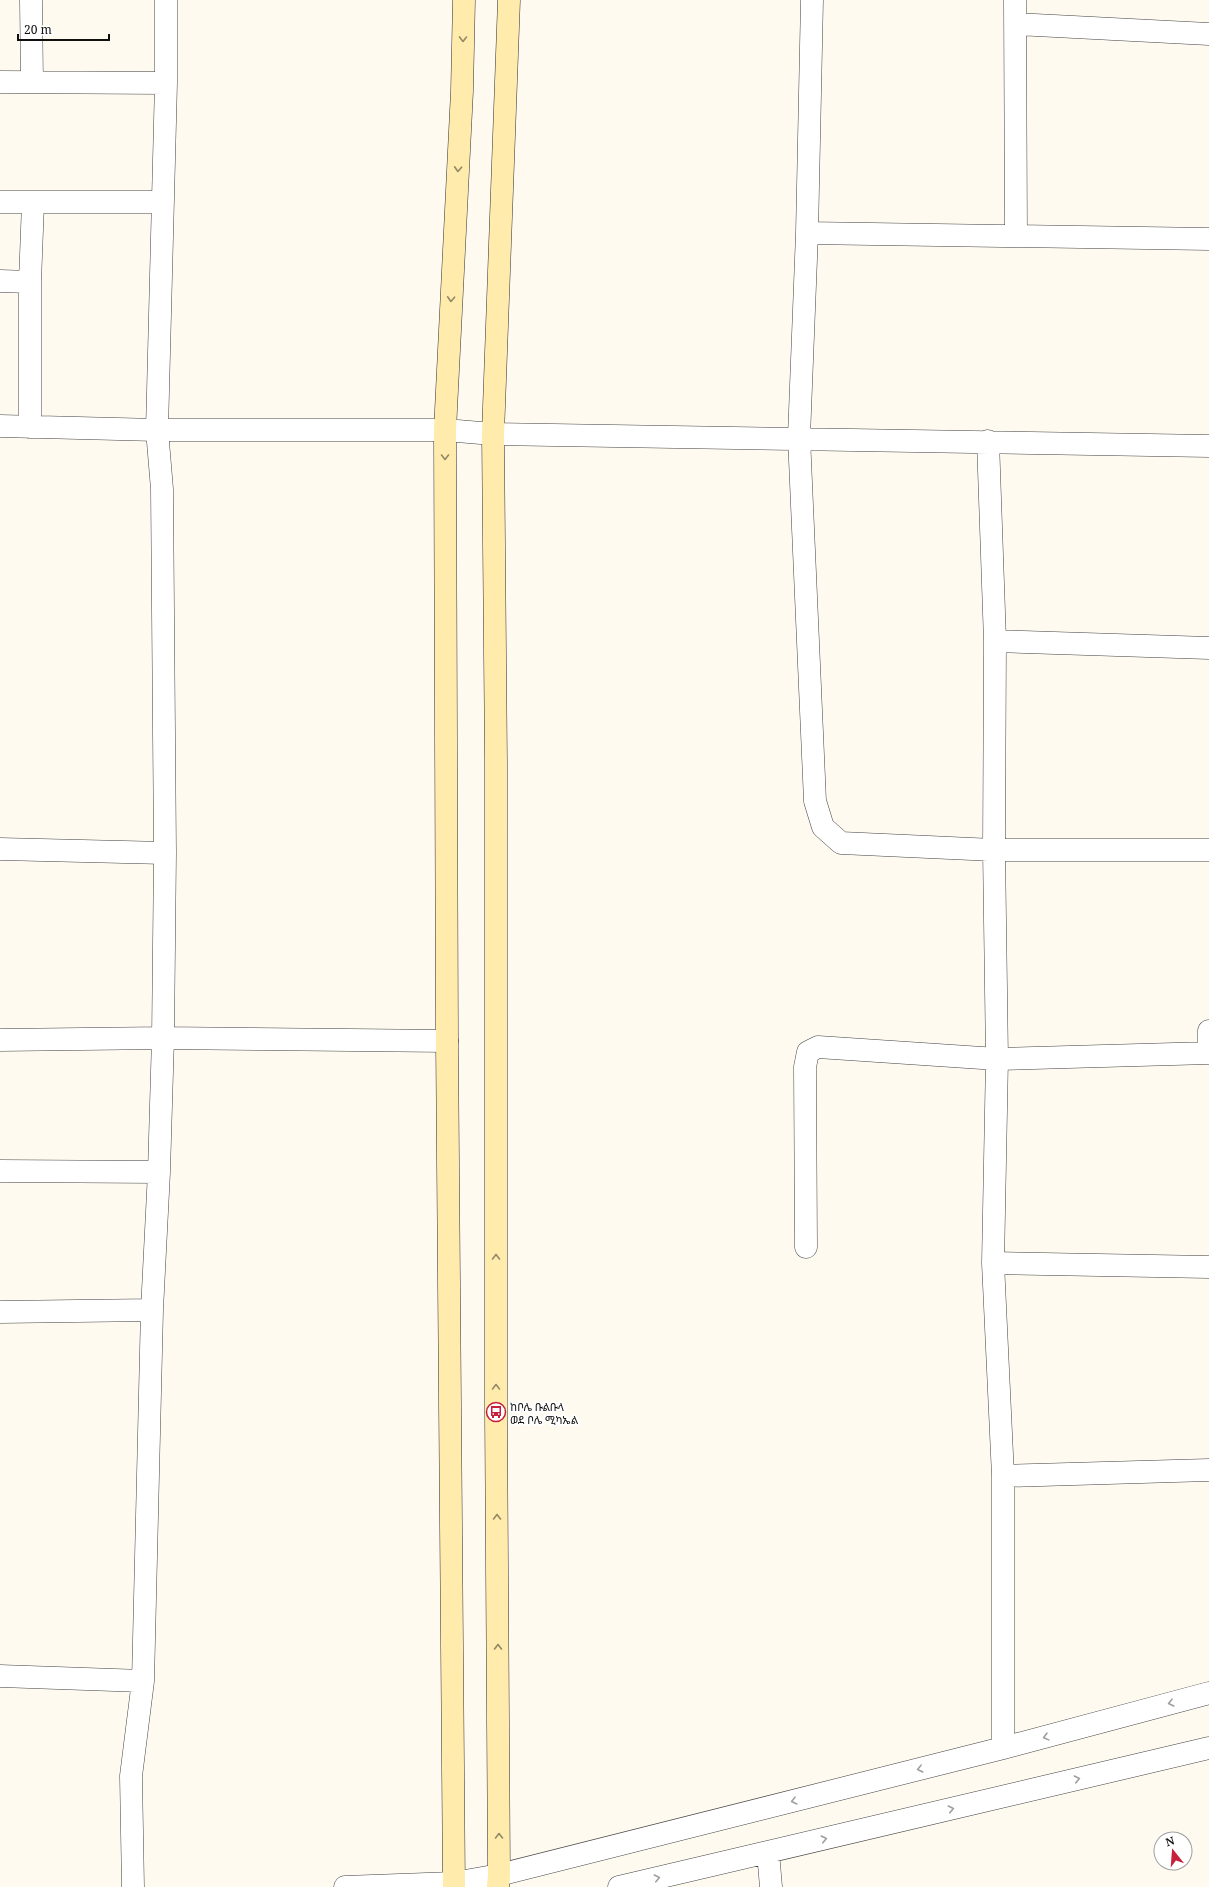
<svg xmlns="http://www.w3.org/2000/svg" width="1209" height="1887" font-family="'Noto Serif','Noto Sans Ethiopic',serif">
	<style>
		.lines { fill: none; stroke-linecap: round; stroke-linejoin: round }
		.minor-casing { stroke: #424242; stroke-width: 23 }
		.tertiary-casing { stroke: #424242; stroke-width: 23 }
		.secondary-casing { stroke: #313131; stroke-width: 23 }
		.minor { stroke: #fff; stroke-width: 22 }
		.tertiary { stroke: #fff; stroke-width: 22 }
		.secondary { stroke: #ffebab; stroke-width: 22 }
		.oneway { stroke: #938865 }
		.oneway2 { stroke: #9f9f9f }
		.labels { text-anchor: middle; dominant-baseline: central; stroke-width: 4; stroke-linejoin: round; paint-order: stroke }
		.poi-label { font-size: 11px; fill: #0f0f0f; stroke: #fff; text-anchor: start }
	</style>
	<rect width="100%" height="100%" fill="#fffaf0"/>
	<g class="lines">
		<!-- minor casing -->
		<g class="minor-casing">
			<path id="minor" d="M31 0 32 82
				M812 0 807 233 799 437 815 801 823 827 841 843 994 850H1209
				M1015 0 1016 236
				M1015 24 1209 34
				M0 82 166 83
				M0 202H163
				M807 233 1209 239
				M0 281 30 282
				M0 426 157 430H445L493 434 1209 446
				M30 427V282L33 203
				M995 641 1209 648
				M0 849 165 853
				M0 1040 163 1038 447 1041
				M1209 1053V1031
				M0 1171 159 1172
				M806 1247 805 1067 808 1052 818 1047 997 1059 994 850 995 641 988 441
				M993 1263 1209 1267
				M0 1312 152 1310
				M1003 1476 1209 1470
				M0 1676 143 1681
				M1003 1748V1476L993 1263 997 1059 1209 1053
				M768 1852 771 1887
				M454 1883 499 1875 1003 1748 1209 1693
				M133 1887 131 1776 143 1681 152 1310 159 1172 163 1038 165 853 162 489 157 430 166 83V0
				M619 1887 1209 1748"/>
		</g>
		<!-- tertiary casing -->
		<g class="tertiary-casing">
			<path id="tertiary" d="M345 1887 454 1883"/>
		</g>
		<!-- secondary casing -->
		<g class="secondary-casing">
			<path id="secondary" d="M454 1887 447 1041 445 430 462 91 464 0
				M498 1887 499 1875 496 1412V763L493 434 509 0"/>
		</g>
		<!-- minor -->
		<use href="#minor" class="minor"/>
		<!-- tertiary -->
		<use href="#tertiary" class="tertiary"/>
		<!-- secondary -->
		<use href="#secondary" class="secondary"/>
	</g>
	<!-- one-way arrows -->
	<defs><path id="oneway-chevron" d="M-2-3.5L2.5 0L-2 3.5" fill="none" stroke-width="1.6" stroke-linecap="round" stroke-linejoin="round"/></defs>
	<g class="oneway">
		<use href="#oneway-chevron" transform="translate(463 39) rotate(91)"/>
		<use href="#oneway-chevron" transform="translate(458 169) rotate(93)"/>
		<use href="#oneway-chevron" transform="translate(451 299) rotate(93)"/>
		<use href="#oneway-chevron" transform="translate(445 457) rotate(90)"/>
		<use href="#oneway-chevron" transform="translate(496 1257) rotate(-90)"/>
		<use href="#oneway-chevron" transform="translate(496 1387) rotate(-90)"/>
		<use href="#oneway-chevron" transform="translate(497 1517) rotate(-90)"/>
		<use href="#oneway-chevron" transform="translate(498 1647) rotate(-90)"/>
		<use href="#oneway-chevron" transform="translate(499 1836) rotate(-90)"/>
	</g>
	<g class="oneway2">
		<use href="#oneway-chevron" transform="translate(1171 1703) rotate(166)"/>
		<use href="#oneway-chevron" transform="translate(1046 1737) rotate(165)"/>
		<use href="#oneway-chevron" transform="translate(920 1769) rotate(166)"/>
		<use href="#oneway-chevron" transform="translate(1077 1779) rotate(-13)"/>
		<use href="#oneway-chevron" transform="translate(794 1801) rotate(166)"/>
		<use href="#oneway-chevron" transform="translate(951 1809) rotate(-13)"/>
		<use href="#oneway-chevron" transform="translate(824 1839) rotate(-13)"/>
		<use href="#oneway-chevron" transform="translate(657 1878) rotate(-13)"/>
	</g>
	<!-- icons -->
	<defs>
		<g id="bus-ring" transform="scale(1)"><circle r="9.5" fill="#fff" stroke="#c6203d" stroke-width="1.5"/><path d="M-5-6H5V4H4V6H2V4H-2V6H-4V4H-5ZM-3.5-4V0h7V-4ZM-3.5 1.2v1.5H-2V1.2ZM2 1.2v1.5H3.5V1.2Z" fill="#c6203d"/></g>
	</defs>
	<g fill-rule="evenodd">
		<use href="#bus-ring" x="496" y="1412"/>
	</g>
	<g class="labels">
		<!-- poi labels -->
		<g class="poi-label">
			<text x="510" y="1406">ከቦሌ ቡልቡላ<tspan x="510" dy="13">ወደ ቦሌ ሚካኤል</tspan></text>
		</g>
	</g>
	<!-- north arrow -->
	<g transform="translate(1173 1851) rotate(343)"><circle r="19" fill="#ffffff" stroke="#9f9f9f"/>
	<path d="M0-3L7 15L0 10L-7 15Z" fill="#c6203d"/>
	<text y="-6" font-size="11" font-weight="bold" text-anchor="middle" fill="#0f0f0f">N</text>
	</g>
	<!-- scale -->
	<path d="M18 34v6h91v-6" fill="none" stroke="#0f0f0f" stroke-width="2"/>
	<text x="24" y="34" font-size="12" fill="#0f0f0f" stroke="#ffffff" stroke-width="3" paint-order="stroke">20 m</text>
</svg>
